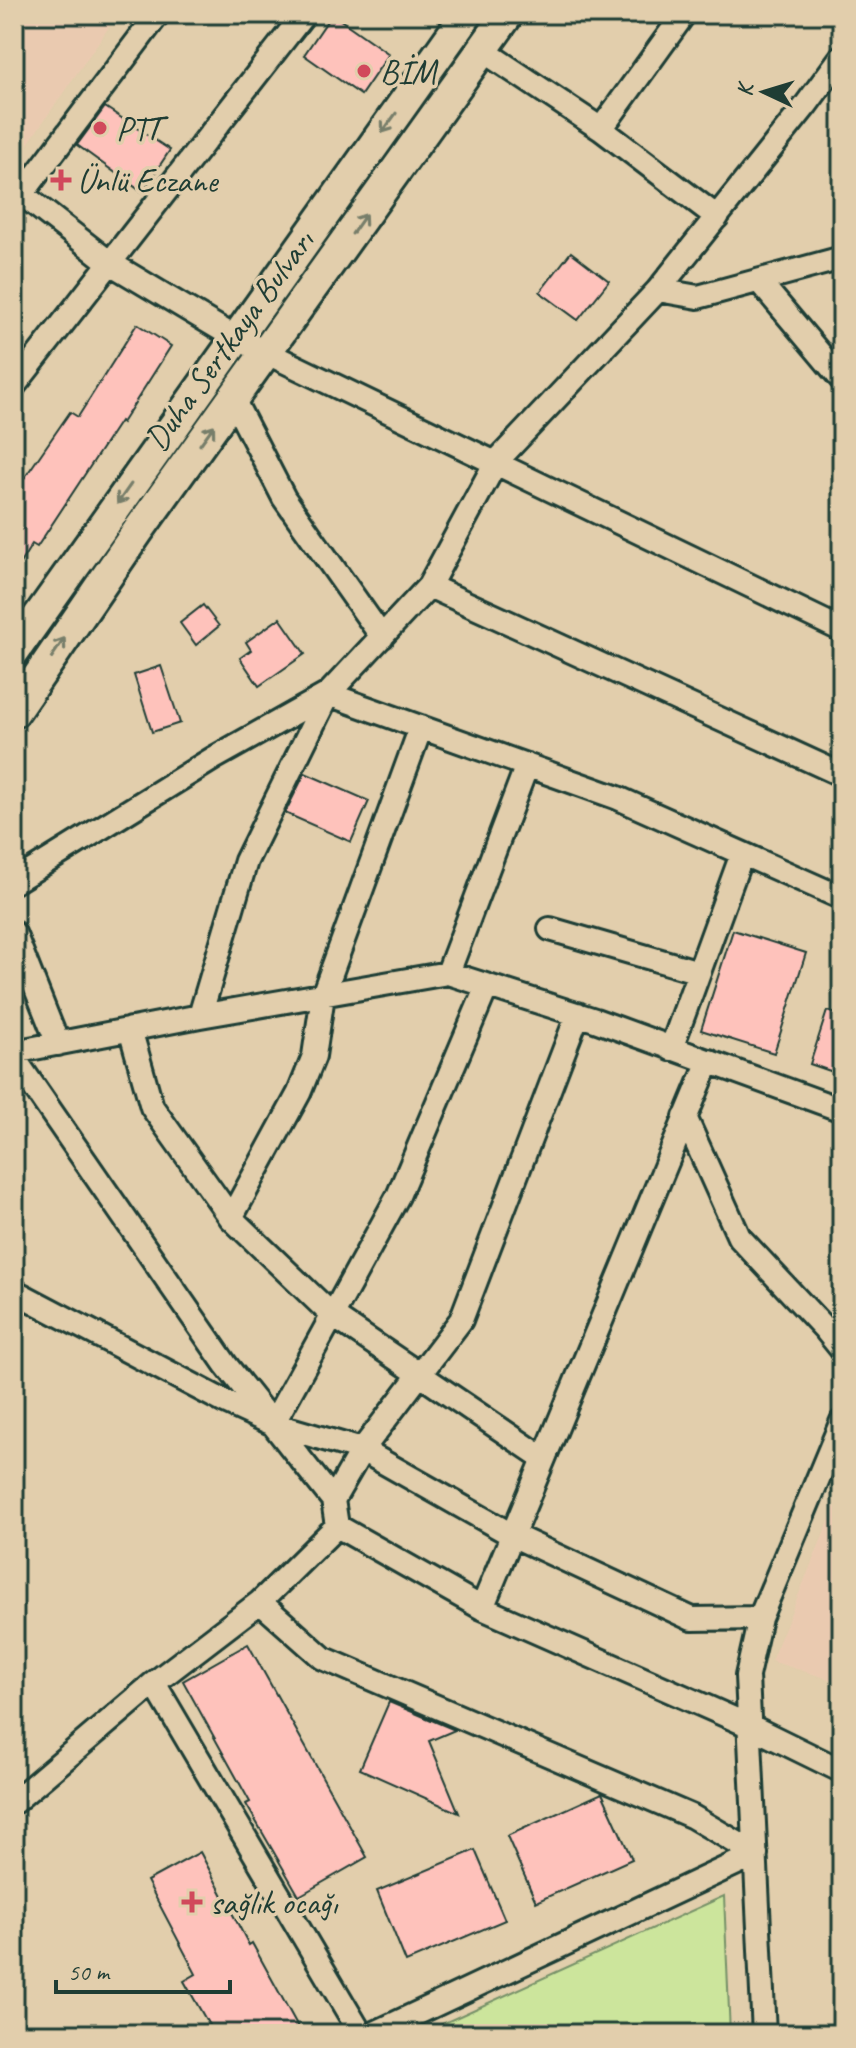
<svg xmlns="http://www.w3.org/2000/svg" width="856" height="2048" font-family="Caveat,sans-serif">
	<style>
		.built { fill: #eacab0 }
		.green { fill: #cce59c; stroke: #769168; stroke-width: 2 }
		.building { fill: #fec2bb; stroke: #1f3d34; stroke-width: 2 }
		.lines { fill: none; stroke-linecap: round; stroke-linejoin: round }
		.minor-casing { stroke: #1f3d34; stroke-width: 28 }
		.secondary-casing { stroke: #1f3d34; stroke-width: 36 }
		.minor { stroke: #e2ceac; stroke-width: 22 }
		.secondary { stroke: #e2ceac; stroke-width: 30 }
		.oneway { stroke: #777e6a }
		.poi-dot { fill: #d1495b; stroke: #e2ceac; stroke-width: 3 }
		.labels { text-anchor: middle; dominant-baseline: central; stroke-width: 7; stroke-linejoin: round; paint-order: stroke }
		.poi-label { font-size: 34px; fill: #1f3d34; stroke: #e2ceac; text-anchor: start }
		.street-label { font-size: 34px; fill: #1f3d34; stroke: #e2ceac }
	</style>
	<rect width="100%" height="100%" fill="#e2ceac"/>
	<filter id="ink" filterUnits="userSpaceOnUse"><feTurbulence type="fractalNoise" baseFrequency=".0125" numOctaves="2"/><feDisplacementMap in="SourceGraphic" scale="16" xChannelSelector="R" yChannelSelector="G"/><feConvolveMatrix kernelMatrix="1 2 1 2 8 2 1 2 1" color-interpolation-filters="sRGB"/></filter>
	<g filter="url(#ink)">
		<!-- built -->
		<path class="built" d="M14 14H118L18 158 14 155Z
			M842 1490V1683L771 1661Z"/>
		<!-- green -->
		<path class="green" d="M483 14H490L278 311 273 309Z
			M226 372 231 375 14 692V681Z
			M724 1896 730 2034H420Z"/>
		<!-- building -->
		<path class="building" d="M332 14 389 54 361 95 304 55Z
			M105 107 170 150 142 192 77 145Z
			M571 252 609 281 578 320 540 292Z
			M137 324 171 346 122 423 120 421 37 547 32 544 14 573V493L70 412 78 417Z
			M203 605 219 626 196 645 180 623Z
			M280 618 305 654 259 686 240 658 251 650 246 642Z
			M161 666 180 723 152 732 134 675Z
			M305 773 369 801 351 842 285 813Z
			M733 930 806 953 774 1053 701 1030Z
			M827 1011 842 1016V1075L810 1064Z
			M248 1644 367 1857 299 1896 246 1804 250 1802 183 1681Z
			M389 1702 455 1730 429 1741 459 1813 360 1769Z
			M602 1793 632 1859 536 1902 507 1836Z
			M475 1850 505 1920 406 1962 377 1891Z
			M200 1852 249 1945 252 1943 302 2034H214L184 1981 196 1974 147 1881Z"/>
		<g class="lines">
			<!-- minor casing -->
			<g class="minor-casing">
				<path id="minor" d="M482 50 601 129 717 217
					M601 129 684 14
					M14 188 110 263 234 337 842 630
					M22 194 158 14
					M759 281 842 380
					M658 290 698 297 842 258
					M14 386 304 14
					M233 399 284 498 382 637
					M429 586 842 775
					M14 882 214 758 328 694 618 798 842 898
					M550 929 699 972
					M14 933 58 1044
					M448 973 527 765
					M200 1016 246 861 328 694 429 586 496 462 658 290 806 105 842 56
					M130 1029 152 1107 231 1218 332 1315 543 1458
					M671 1049 742 854
					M14 1052 200 1016 448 973 595 1020 842 1110
					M14 1058 226 1365 333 1500 337 1526 260 1602 154 1683 14 1802
					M685 1117 739 1237 825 1329 842 1350
					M231 1218 299 1093 314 1056 323 995 421 727
					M14 1291 225 1402 273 1424 362 1450 512 1535 692 1619 760 1618
					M273 1424 398 1196 487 986
					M333 1500 362 1450 461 1320 578 1014
					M337 1526 482 1608 750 1726 842 1771
					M260 1602 323 1658 693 1817 756 1854
					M482 1608 709 1061
					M154 1683 361 2034
					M373 2034 756 1854
					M764 2034 747 1676 760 1618 842 1421"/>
			</g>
			<!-- secondary casing -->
			<g class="secondary-casing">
				<path id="secondary" d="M14 651 467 14
					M14 712 138 531 508 14"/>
			</g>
			<!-- minor -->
			<use href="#minor" class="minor"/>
			<!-- secondary -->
			<use href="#secondary" class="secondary"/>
		</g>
		<!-- one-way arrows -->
		<defs><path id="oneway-shaft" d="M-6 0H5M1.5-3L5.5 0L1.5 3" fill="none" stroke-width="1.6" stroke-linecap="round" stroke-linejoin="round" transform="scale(2)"/></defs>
		<g class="oneway">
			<use href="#oneway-shaft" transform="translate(389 123) rotate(126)"/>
			<use href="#oneway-shaft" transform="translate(359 224) rotate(-55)"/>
			<use href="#oneway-shaft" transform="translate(207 435) rotate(-54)"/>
			<use href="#oneway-shaft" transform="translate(124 494) rotate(125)"/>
			<use href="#oneway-shaft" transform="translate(58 648) rotate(-56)"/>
		</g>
	</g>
	<!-- markers -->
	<g class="poi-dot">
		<circle cx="364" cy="71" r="8"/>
		<circle cx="100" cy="128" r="8"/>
		<path d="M57 168h8v8h8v8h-8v8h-8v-8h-8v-8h8z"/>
		<path d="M188 1890h8v8h8v8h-8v8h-8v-8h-8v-8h8z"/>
	</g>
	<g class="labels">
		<!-- poi labels -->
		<g class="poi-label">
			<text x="380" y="71">BİM</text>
			<text x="116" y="128">PTT</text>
			<text x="77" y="180">Ünlü Eczane</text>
			<text x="210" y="1902">sağlık ocağı</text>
		</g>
		<!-- street labels -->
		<g class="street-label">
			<text transform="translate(229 340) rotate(-54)">Duha Sertkaya Bulvarı</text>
		</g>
	</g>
	<!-- margin -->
	<rect width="856" height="2048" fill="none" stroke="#e2ceac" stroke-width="48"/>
	<rect x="24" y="24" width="808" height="2000" fill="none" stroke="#1f3d34" stroke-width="3" filter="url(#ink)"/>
	<!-- north arrow -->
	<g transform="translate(764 92) rotate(274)" stroke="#e2ceac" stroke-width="6" paint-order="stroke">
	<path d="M0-6L14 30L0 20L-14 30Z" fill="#1f3d34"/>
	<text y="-12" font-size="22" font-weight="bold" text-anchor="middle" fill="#1f3d34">K</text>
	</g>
	<!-- scale -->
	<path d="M56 1980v12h174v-12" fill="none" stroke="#1f3d34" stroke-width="4"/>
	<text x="68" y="1980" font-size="24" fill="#1f3d34" stroke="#e2ceac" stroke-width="6" paint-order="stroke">50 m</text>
</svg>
